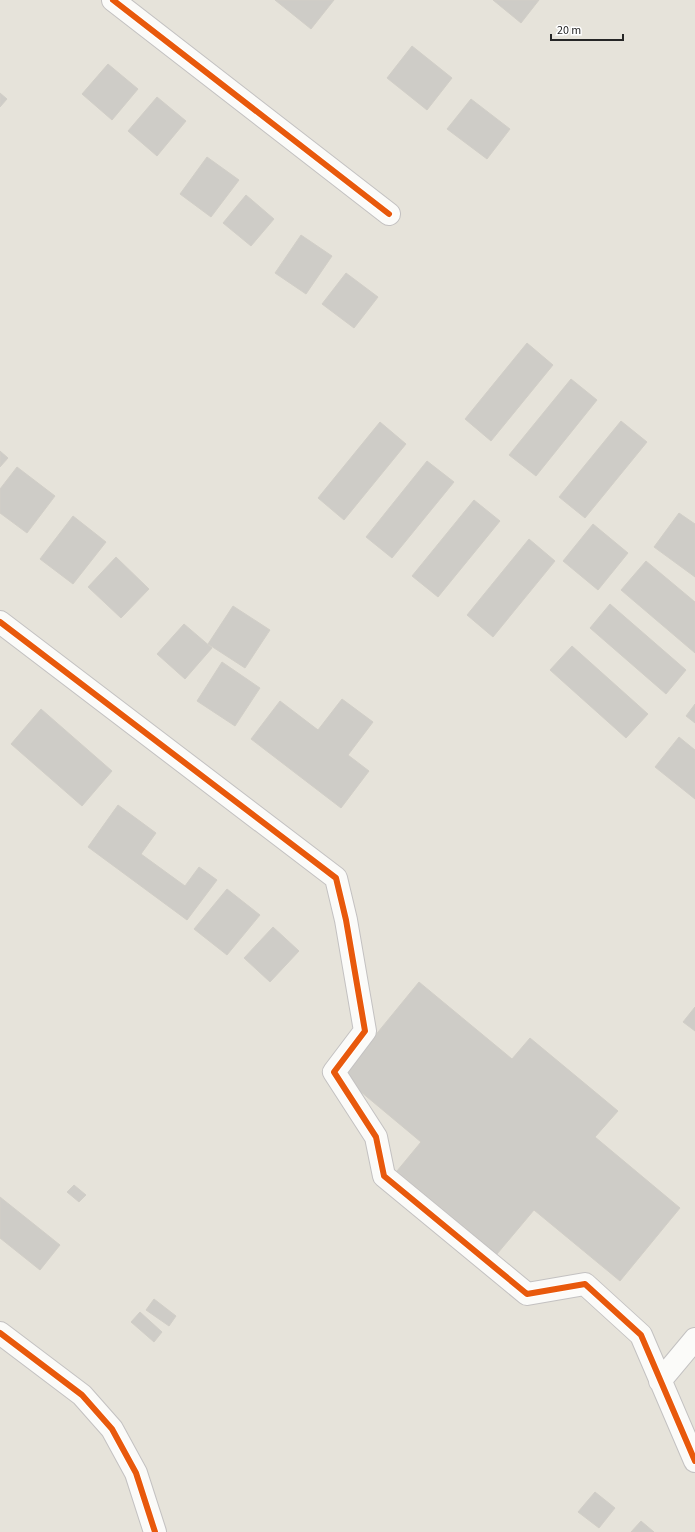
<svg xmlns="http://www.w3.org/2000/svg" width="695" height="1532" font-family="'Source Sans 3',sans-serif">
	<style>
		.building { fill: #ceccc7; stroke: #d1cec7 }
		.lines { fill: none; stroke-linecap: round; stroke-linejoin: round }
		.street-casing { stroke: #c3c1c1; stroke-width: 24 }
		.street { stroke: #fbfbf9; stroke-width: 22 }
		.cycleway-casing { stroke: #fff; stroke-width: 8 }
		.cycleway { stroke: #e8590c; stroke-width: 6 }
	</style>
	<rect width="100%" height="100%" fill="#e6e3da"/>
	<!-- building -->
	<path class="building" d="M275 0H334L311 29Z
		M493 0H539L521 23Z
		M412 46 452 78 427 110 387 78Z
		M108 64 138 89 112 120 82 94Z
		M0 93 7 99 0 107Z
		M157 97 186 121 157 156 128 131Z
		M471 99 510 129 487 159 447 129Z
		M207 157 239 180 211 217 180 194Z
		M246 195 274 219 251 246 223 223Z
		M301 235 332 256 306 294 275 273Z
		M346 273 378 297 354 328 322 304Z
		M527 343 553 365 491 441 465 419Z
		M571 379 597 400 536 476 509 455Z
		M621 421 647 442 585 518 559 497Z
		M380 422 406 444 344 520 318 498Z
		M0 451 8 458 0 467Z
		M427 461 454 482 392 558 366 537Z
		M17 467 55 496 27 533 0 513V489Z
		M474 500 500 521 438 597 412 576Z
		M679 513 695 524V577L654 547Z
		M73 516 106 542 73 584 40 559Z
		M593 524 628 553 598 590 563 561Z
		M529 539 555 561 493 637 467 615Z
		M116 557 149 589 121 618 88 587Z
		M646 561 695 602V653L621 590Z
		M610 604 686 670 666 694 590 628Z
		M233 606 270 630 245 668 208 644Z
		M184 624 212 648 185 679 157 654Z
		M572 646 648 714 626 738 550 670Z
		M222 662 260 688 235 726 197 701Z
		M342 699 373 722 348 755 369 771 341 808 251 739 280 701 318 730Z
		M695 704V723L686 716Z
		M41 709 112 771 82 806 11 744Z
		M679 737 695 750V799L655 767Z
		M118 805 156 833 141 854 185 886 199 867 217 880 187 920 88 847Z
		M227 889 260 915 227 955 194 929Z
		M273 927 299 951 270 982 244 958Z
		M419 982 512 1059 530 1038 618 1111 595 1137 680 1208 620 1281 534 1210 497 1254 397 1171 421 1142 342 1076Z
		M695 1007V1031L683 1022Z
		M74 1185 86 1195 79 1202 67 1192Z
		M0 1197 60 1245 40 1270 0 1238Z
		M154 1299 176 1316 169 1326 146 1310Z
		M140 1312 162 1332 154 1342 131 1322Z
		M595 1492 615 1508 599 1528 578 1512Z
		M641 1521 654 1532H631Z"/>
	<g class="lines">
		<!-- street casing -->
		<g class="street-casing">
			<path id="street" d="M113 0 389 214
				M0 622 336 878 346 920 365 1031 334 1072 376 1137 384 1176 527 1294 585 1284 641 1335 695 1461
				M0 1333 82 1395 112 1429 136 1473 155 1532
				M660 1381 695 1339"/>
		</g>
		<!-- street -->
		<use href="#street" class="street"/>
		<!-- cycleway casing -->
		<g class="cycleway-casing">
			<path id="cycleway" d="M113 0 389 214
				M0 622 336 878 346 920 365 1031 334 1072 376 1137 384 1176 527 1294 585 1284 641 1335 695 1461
				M0 1333 82 1395 112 1429 136 1473 155 1532"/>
		</g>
		<!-- cycleway -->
		<use href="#cycleway" class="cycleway"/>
	</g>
	<!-- scale -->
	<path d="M551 34v6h72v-6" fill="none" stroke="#262626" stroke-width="2"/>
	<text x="557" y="34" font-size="12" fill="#262626" stroke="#ffffff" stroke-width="3" paint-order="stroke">20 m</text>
</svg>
